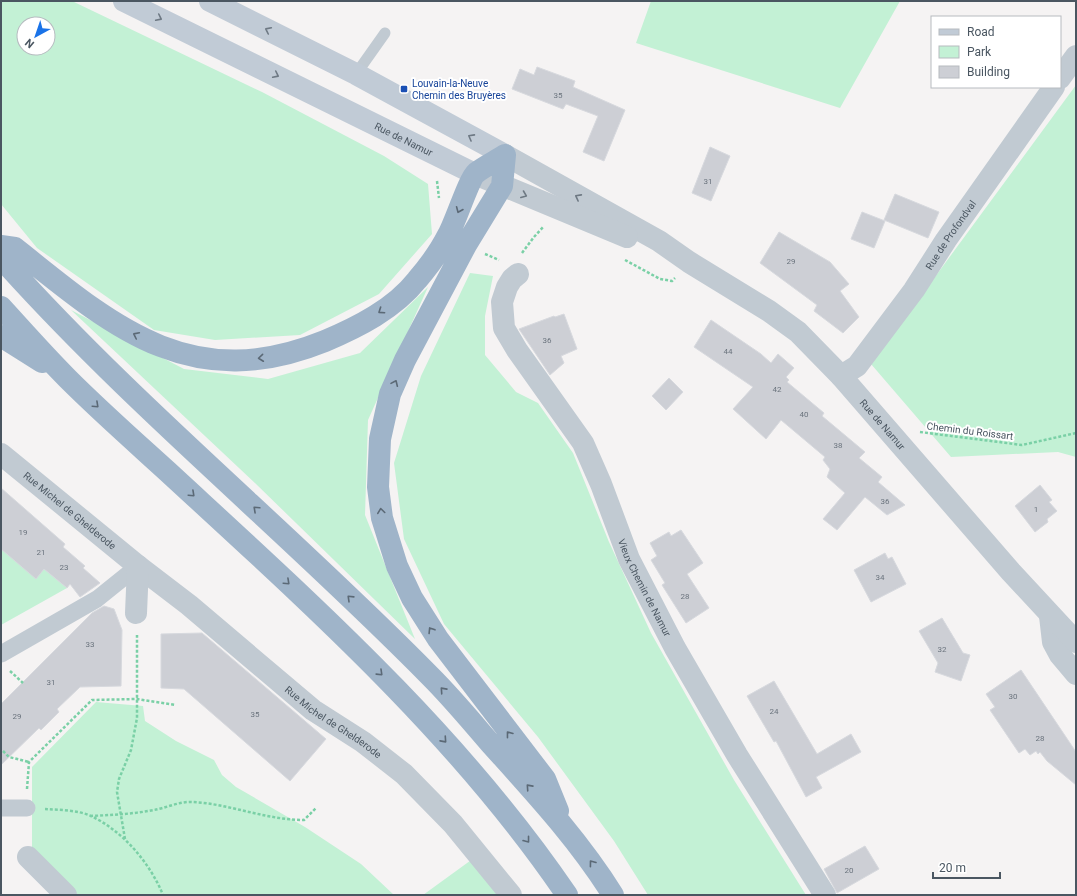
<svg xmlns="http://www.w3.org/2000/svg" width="1077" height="896" font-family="Roboto,sans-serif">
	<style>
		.green { fill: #c3f1d5; fill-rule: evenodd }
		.building { fill: #cdcfd5; stroke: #d7d9de }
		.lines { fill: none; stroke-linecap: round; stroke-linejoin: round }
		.path { stroke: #7ad0a6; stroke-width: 2.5; stroke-dasharray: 3 2; stroke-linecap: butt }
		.service { stroke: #c1cad2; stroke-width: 11 }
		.pedestrian { stroke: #c1cad2; stroke-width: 17 }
		.minor { stroke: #c1cad2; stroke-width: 22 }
		.tertiary { stroke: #c1cad2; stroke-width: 22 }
		.secondary { stroke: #c1cbd6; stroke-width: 22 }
		.trunk { stroke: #9fb4c9; stroke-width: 22 }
		.oneway { stroke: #6e7984 }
		.oneway2 { stroke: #6e7983 }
		.oneway3 { stroke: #5b6976 }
		.transit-dot { fill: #1a4fb4; stroke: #fff; stroke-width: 1.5 }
		.labels { text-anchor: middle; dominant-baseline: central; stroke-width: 4; stroke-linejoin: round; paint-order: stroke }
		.number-label { font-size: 8px; fill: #6b747e }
		.transit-label { font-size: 10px; fill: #164399; stroke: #fff; text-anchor: start }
		.street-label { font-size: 10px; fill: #4a5661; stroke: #fff }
	</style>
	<rect width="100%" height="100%" fill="#f5f3f3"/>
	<!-- green -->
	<path class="green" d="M1 1H72L262 92 384 156 428 184 432 234 379 294 300 335 215 340 154 330 37 248 1 204ZM24 24H48V48H24Z
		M651 1H900L840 108 636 43Z
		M1076 85V457L1058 452 951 457 871 364Z
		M470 273 493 276 485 316V355L516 392 538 403 573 453 609 542 651 633 734 780 806 895H648L614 841 538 737 444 624 404 539 394 463 421 376Z
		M428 287 368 420 365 515 415 639 256 484 71 310 184 369 268 379 360 353Z
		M1 548 44 569 67 588 1 625Z
		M96 702 143 706 145 721 176 741 214 760 222 775 236 787 305 827 361 864 394 895H78L32 851V767Z
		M485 850 522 895H423Z"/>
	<!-- building -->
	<path class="building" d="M537 67 575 81 573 87 625 110 604 161 583 152 598 116 566 104 563 109 512 89 520 69 534 75Z
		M710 147 730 156 711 201 692 193Z
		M895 194 939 212 928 238 884 220Z
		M862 212 885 221 874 248 851 239Z
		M779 232 830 262 849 284 840 291 859 317 843 333 814 311 817 305 760 263Z
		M564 314 577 349 561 356 564 363 550 375 519 329 554 316 555 317Z
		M711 320 761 354 771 363 778 354 794 368 786 377 789 380 787 382 824 413 822 416 865 452 859 458 882 477 878 482 905 505 887 515 865 497 837 530 823 519 845 493 827 477 830 469 823 460 825 457 781 420 766 439 733 409 753 387 694 347Z
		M669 378 683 392 666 410 652 396Z
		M1040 485 1052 500 1049 502 1057 511 1047 519 1048 522 1035 532 1015 506Z
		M1 488 65 544 63 547 85 566 83 568 100 583 80 597 70 584 67 588 44 569 36 579 1 549Z
		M681 530 703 563 687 574 709 608 686 623 662 585 665 583 651 560 657 556 650 543 669 532 671 536Z
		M885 553 888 559 892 557 906 584 871 602 854 570Z
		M104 606 114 609 122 630 121 686 80 687 57 709 59 712 41 730 39 728 1 765V704L92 613Z
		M942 618 963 653 970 655 961 681 935 672 938 663 919 631Z
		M202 633 326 739 290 781 184 689 161 688V634Z
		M1021 670 1076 752V785L1047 761 1040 752 1038 754 1036 751 1030 755 1025 749 1019 753 990 710 995 707 986 694Z
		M774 681 817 754 851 734 861 752 816 777 822 788 806 797 776 741 774 742 747 696Z
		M865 846 879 869 837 893 824 869Z"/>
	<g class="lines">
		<!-- path -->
		<path class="path" d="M437 181 439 198
			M522 253 534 237 544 226
			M485 254 499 260
			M625 260 660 279 672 281 675 278
			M920 432 1022 445 1076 433
			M10 671 23 683
			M3 751 9 757 29 762
			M27 789 29 762 92 700 137 699 176 705
			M45 809C60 810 78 810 91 816 123 831 150 863 163 895
			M90 816C112 815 133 814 154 810 166 808 180 801 193 802 230 804 266 820 304 820L316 808
			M125 839 117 792 119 779 131 750 137 718V635"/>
		<!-- service -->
		<path class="service" d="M356 74 385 33"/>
		<!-- pedestrian -->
		<path class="pedestrian" d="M1 654 97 599 138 566
			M1 808H27"/>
		<!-- minor -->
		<g class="minor">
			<path d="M1060 78 1076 56"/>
			<path id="s1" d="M518 274 512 279 507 287 502 302 504 328 517 350 583 443 601 484 629 559 675 648 737 755 825 895"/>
			<path id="s2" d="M841 376 857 366 914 290 946 240 1054 87"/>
			<path id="s3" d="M1 454 138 566 189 605 313 710 363 742 404 774 453 824 511 895"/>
			<path d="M136 613 138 566"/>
			<path d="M1050 616 1053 642 1060 655 1076 674"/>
			<path d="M28 857 66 895"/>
		</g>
		<!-- tertiary -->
		<g class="tertiary">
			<path id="s4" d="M505 155 659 241 689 262 769 311 798 332 841 376 1011 572 1076 642"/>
			<path d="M475 174 627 237"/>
		</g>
		<!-- secondary -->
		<g class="secondary">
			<path id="s5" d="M124 1 475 174"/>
			<path d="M210 1 356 74 505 155"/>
		</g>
		<!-- trunk -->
		<path class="trunk" d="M505 155 502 186 466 245 405 360 390 394 380 439 378 487 382 518 397 566 412 598 438 639 545 779 558 811
			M1 246 15 248C114 328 192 395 325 341 358 327 394 309 417 280 429 266 440 251 448 235 455 223 469 179 476 173 485 166 496 161 505 155
			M1 258C134 407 291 534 431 677 452 698 471 721 490 743 534 792 578 839 613 895
			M1 307C23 331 45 356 68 379 100 411 134 441 167 471 310 603 457 733 567 895
			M1 336 42 362"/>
	</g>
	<!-- one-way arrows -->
	<defs><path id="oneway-chevron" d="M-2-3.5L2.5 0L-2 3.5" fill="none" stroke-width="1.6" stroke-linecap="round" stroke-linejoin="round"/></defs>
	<g class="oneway">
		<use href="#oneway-chevron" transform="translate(159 18) rotate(26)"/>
		<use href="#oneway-chevron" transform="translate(268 30) rotate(-154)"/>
		<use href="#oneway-chevron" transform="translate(276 75) rotate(26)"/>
		<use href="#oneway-chevron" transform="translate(471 137) rotate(-151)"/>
	</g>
	<g class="oneway2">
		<use href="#oneway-chevron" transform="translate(524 195) rotate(22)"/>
		<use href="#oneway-chevron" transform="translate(578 197) rotate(-152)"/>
	</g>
	<g class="oneway3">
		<use href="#oneway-chevron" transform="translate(459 210) rotate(113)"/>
		<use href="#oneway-chevron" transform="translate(381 311) rotate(146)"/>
		<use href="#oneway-chevron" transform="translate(136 335) rotate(-154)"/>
		<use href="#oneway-chevron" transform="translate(261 358) rotate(174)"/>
		<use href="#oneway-chevron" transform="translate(395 383) rotate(-66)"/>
		<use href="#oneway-chevron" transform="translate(96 405) rotate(43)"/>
		<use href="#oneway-chevron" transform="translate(192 494) rotate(43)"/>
		<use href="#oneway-chevron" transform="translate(256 509) rotate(-137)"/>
		<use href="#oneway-chevron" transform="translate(381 511) rotate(-98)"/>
		<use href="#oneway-chevron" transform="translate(287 582) rotate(43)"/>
		<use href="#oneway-chevron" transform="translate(350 598) rotate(-136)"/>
		<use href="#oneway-chevron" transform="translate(431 630) rotate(-122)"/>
		<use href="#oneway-chevron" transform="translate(380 673) rotate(44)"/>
		<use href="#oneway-chevron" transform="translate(443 690) rotate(-132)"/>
		<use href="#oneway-chevron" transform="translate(509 734) rotate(-128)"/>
		<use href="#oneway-chevron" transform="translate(444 740) rotate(48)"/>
		<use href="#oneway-chevron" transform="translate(529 787) rotate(-132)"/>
		<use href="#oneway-chevron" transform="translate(527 840) rotate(52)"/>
		<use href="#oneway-chevron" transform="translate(592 863) rotate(-127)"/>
	</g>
	<!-- markers -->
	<rect class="transit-dot" x="400" y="85" width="8" height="8" rx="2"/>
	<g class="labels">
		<!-- number labels -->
		<g class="number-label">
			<text x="558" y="95">35</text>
			<text x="708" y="181">31</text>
			<text x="791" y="261">29</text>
			<text x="547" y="340">36</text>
			<text x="728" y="351">44</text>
			<text x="777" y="389">42</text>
			<text x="804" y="414">40</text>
			<text x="838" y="445">38</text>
			<text x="885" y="501">36</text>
			<text x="1036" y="509">1</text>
			<text x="23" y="532">19</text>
			<text x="41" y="552">21</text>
			<text x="64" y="567">23</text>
			<text x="880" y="577">34</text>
			<text x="685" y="596">28</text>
			<text x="90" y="644">33</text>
			<text x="942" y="649">32</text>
			<text x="51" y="682">31</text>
			<text x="1013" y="696">30</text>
			<text x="774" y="711">24</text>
			<text x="255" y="714">35</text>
			<text x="17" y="716">29</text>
			<text x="1040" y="738">28</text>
			<text x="849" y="870">20</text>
		</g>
		<!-- transit labels -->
		<g class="transit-label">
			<text x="412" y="83">Louvain-la-Neuve<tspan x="412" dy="12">Chemin des Bruyères</tspan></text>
		</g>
		<!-- street labels -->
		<g class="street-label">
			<text stroke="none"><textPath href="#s5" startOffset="312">Rue de Namur</textPath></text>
			<text stroke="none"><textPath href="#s2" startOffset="180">Rue de Profondval</textPath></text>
			<text stroke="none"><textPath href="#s4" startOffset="468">Rue de Namur</textPath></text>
			<text transform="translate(970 431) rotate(7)">Chemin du Roissart</text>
			<text stroke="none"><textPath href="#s3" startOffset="89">Rue Michel de Ghelderode</textPath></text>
			<text stroke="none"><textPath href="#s1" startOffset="356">Vieux Chemin de Namur</textPath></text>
			<text stroke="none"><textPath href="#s3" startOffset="427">Rue Michel de Ghelderode</textPath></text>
		</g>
	</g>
	<!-- border -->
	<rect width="1077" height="896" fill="none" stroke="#4a5661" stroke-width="4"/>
	<!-- legend -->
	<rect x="931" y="16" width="130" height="72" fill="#ffffff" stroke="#b7bbc0"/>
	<rect x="939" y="29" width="20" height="6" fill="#c1cbd6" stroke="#b7bbc0"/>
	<text x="967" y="36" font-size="12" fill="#4a5661">Road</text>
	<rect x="939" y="46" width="20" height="12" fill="#c3f1d5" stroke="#b7bbc0"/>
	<text x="967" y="56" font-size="12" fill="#4a5661">Park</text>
	<rect x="939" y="66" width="20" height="12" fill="#cdcfd5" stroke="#b7bbc0"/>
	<text x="967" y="76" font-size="12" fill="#4a5661">Building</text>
	<!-- north arrow -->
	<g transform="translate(36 36) rotate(220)"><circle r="19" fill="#ffffff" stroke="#b7bbc0"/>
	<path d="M0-3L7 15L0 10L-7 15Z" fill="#1a73e8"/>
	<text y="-6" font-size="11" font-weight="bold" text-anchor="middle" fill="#4a5661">N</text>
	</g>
	<!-- scale -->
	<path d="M933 872v6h67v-6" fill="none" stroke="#4a5661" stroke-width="2"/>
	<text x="939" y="872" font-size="12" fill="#4a5661" stroke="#ffffff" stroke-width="3" paint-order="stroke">20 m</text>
</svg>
